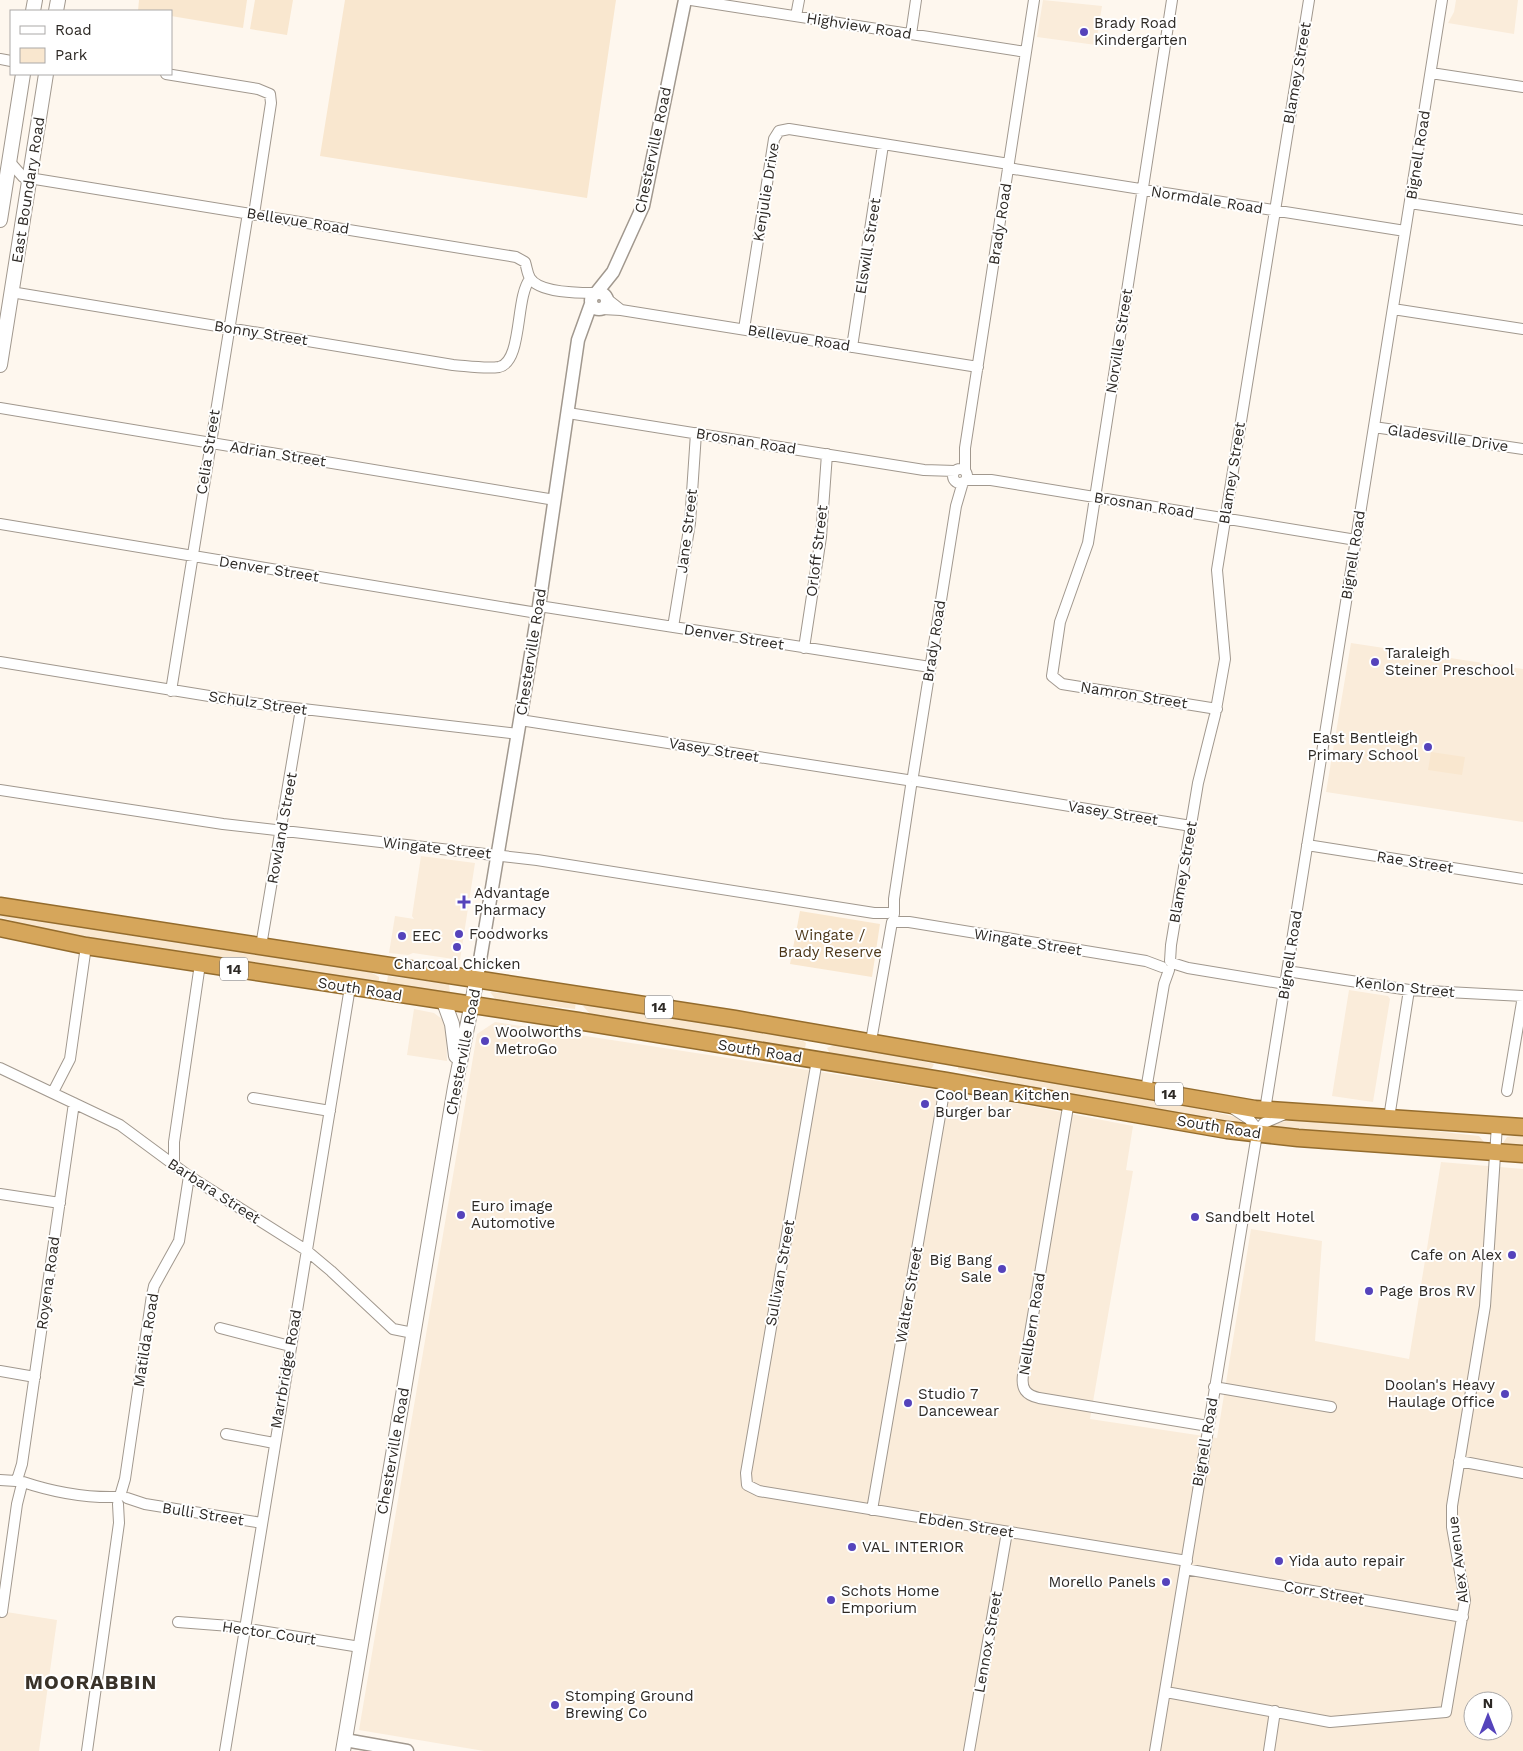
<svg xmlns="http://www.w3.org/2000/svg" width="1523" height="1751" font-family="'Work Sans',sans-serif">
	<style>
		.built { fill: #faecda; fill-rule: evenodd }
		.green { fill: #f9e7cf }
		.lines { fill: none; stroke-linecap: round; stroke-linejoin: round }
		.minor-casing { stroke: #a1988e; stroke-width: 12 }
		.tertiary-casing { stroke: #a1988e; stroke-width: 15 }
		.secondary-casing { stroke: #a1988e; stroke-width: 16 }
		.trunk-casing { stroke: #946c2d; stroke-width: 19 }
		.minor { stroke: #fff; stroke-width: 10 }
		.tertiary { stroke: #fff; stroke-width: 12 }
		.secondary { stroke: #fff; stroke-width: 14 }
		.trunk { stroke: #d6a65b; stroke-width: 16 }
		.poi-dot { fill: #5543bb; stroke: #fff; stroke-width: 2 }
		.labels { text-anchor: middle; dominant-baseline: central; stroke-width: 4; stroke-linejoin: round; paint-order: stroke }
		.shield { fill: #fff; stroke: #6c6966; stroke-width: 1 }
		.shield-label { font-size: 14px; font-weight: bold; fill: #2d2925 }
		.poi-label { font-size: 15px; fill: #2d2925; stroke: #fff; text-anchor: start }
		.street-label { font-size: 15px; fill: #2d2925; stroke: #fff }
		.park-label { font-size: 15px; fill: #4c3719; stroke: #fff }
		.district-label { font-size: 20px; font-weight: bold; letter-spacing: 1px; fill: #393229; stroke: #fff }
	</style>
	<rect width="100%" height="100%" fill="#fef7ee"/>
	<!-- built -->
	<path class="built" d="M1043 0 1102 6 1096 45 1037 37Z
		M1456 0H1518L1514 34 1448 23 1454 12Z
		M1351 643 1523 669V822L1326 792Z
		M421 856 475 863 460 960 413 953 408 955 389 953 395 916 414 919 412 916Z
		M1349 990 1388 996 1390 999 1373 1102 1332 1096Z
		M414 1009 434 1013 442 1019 446 1026 447 1061 407 1055Z
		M495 1022 989 1098 1133 1126 1126 1170 1133 1171 1090 1419 1217 1438 1251 1229 1322 1241 1315 1341 1409 1359 1441 1162 1523 1169V1751H484L359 1730 477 1034ZM1473 1701H1503V1731H1473Z
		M0 1611 57 1620 39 1751H0Z"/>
	<!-- green -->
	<path class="green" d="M139 0H247L243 28 171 16V11H138Z
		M255 0H293L287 35 250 29Z
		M345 0H616L587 198 320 156Z
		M1431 752 1465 757 1462 775 1428 770Z
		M800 911 880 924 872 977 790 964Z
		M0 912 317 961 372 973 379 977V981L374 982 56 934 0 917Z
		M388 976 449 984 450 993 386 987Z
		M490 992 576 1001 575 1009 496 1000Z
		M592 1003 725 1023 803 1041 806 1043 805 1048 796 1050 644 1026 590 1014 583 1006Z
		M837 1044 880 1050 934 1064 932 1068 916 1069 830 1054 827 1048Z
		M958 1065 1110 1088 1240 1118 1245 1120 1250 1127 1026 1087 958 1069Z
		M1290 1120 1380 1125 1479 1136 1484 1142 1483 1143 1266 1129 1270 1125Z
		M1523 1134V1148L1506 1146 1503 1143 1507 1137Z"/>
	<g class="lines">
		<!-- minor casing -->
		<g class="minor-casing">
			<path id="minor" d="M691 0 1026 52
				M1172 0 1088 543 1060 622 1052 676 1062 684 1217 709
				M796 16 799 0
				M911 34 916 0
				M0 59 11 61
				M1431 73 1523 87
				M166 74 258 89 270 94 271 103 254 214
				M9 161 23 177 29 178 516 257 525 262C527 268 527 273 530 278 539 293 579 293 595 293
				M1008 168 1405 231
				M1410 203 1523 220
				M11 292 453 365C467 366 485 369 499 367 523 362 515 297 530 279
				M607 299 621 310
				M602 309 621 310 978 367
				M1393 309 1523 329
				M744 329 774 139 779 131 789 129 1009 164
				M852 347 883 145
				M0 408 555 500
				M568 413 924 470 955 471
				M1374 427 1523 449
				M953 476a7 7 0 1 1 14 0a7 7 0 1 1-14 0Z
				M965 470V448L1034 0
				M966 480H991L1356 540
				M0 524 537 613
				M539 606 930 667
				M673 627 690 523 696 433
				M804 648 821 537 827 454
				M0 662 252 703 518 734
				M171 691 248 213
				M520 720 907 780
				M913 776 956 506 963 482
				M917 781 1191 826
				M0 790 223 824 537 860 874 913H888
				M1307 845 1523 879
				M894 914V899L911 786
				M893 922H909L1146 961 1162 967
				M261 946 301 709
				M1170 961 1171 945 1198 783 1215 715 1225 659 1217 570 1309 0
				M1172 963 1188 968 1285 984
				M1287 971 1409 990 1523 996
				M871 1041 892 922
				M817 1060 746 1473 747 1485 759 1491 1187 1561
				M0 1068 120 1125 189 1176 306 1250 331 1271 393 1329 413 1333
				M1146 1090 1164 984 1169 970
				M1507 1091 1523 996
				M53 1092 70 1059 86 946
				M253 1098 330 1111
				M1069 1101 1023 1375C1021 1389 1026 1395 1039 1398L1208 1426
				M1232 1108 1249 1119 1258 1130 1264 1123 1285 1114
				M1265 1110 1442 0
				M1389 1118 1409 990
				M174 1166V1142L200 964
				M0 1194 60 1203
				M220 1328 290 1346
				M0 1371 35 1377
				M1214 1387 1331 1407
				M226 1434 274 1443
				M1459 1461 1523 1473
				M0 1480 16 1481
				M17 1480 22 1464 74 1103
				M23 1482C53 1492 87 1498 118 1497
				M120 1496 125 1479 152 1295 154 1286 179 1241 189 1176
				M127 1498 145 1504 262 1523
				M872 1510 946 1081
				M1185 1569 1463 1617
				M2 1612 17 1504 21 1488
				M178 1622 230 1626 360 1647
				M1166 1692 1330 1722 1446 1712 1465 1600 1452 1527V1506L1485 1306 1497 1125
				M87 1751 119 1523 118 1504
				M225 1751 350 987
				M969 1751 1007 1532
				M1155 1751 1257 1134
				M1269 1751 1275 1711"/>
		</g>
		<!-- tertiary casing -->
		<g class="tertiary-casing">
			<path id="tertiary" d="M597 292 613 272 643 206 685 0
				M591 301a8 8 0 1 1 16 0a8 8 0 1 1-16 0Z
				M477 978 539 606 578 340 591 304
				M345 1740 407 1751"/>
		</g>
		<!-- secondary casing -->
		<g class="secondary-casing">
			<path id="secondary" d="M33 11 35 0
				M56 11 58 0
				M0 220 23 74
				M0 365 46 74
				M444 1002 452 1024 456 1056
				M343 1751 455 1087 477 978"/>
		</g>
		<!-- trunk casing -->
		<g class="trunk-casing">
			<path id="trunk" d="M0 906 735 1019 1255 1109 1523 1127
				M0 928 86 946 578 1021 946 1081 1227 1130 1298 1138 1523 1154"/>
		</g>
		<!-- minor -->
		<use href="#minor" class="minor"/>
		<!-- tertiary -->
		<use href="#tertiary" class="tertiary"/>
		<!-- secondary -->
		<use href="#secondary" class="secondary"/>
		<!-- trunk -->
		<use href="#trunk" class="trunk"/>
	</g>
	<!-- markers -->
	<g class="poi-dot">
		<circle cx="1084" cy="32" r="5"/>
		<circle cx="1375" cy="662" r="5"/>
		<circle cx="1428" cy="747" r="5"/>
		<path d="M461.5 894.5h5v5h5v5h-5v5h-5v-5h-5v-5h5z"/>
		<circle cx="459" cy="934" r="5"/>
		<circle cx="402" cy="936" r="5"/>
		<circle cx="457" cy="947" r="5"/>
		<circle cx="485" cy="1041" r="5"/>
		<circle cx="925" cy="1104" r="5"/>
		<circle cx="461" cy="1215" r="5"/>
		<circle cx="1195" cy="1217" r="5"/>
		<circle cx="1512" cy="1255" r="5"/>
		<circle cx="1002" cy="1269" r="5"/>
		<circle cx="1369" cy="1291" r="5"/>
		<circle cx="1505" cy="1394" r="5"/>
		<circle cx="908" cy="1403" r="5"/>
		<circle cx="852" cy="1547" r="5"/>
		<circle cx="1279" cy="1561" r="5"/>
		<circle cx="1166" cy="1582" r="5"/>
		<circle cx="831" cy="1600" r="5"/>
		<circle cx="555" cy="1705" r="5"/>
	</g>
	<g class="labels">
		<!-- shield labels -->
		<g class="shield">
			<rect x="220" y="957.5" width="28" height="23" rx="4"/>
			<rect x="645" y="995.5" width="28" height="23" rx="4"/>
			<rect x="1155" y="1082.5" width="28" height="23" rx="4"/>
		</g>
		<g class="shield-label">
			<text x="234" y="969">14</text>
			<text x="659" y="1007">14</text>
			<text x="1169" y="1094">14</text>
		</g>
		<!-- poi labels -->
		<g class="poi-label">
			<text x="1094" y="23">Brady Road<tspan x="1094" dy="17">Kindergarten</tspan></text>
			<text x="1385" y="653">Taraleigh<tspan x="1385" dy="17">Steiner Preschool</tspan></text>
			<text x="1418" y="738" text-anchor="end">East Bentleigh<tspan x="1418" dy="17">Primary School</tspan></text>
			<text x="474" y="893">Advantage<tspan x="474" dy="17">Pharmacy</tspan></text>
			<text x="469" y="934">Foodworks</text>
			<text x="412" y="936">EEC</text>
			<text x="457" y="964" text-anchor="middle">Charcoal Chicken</text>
			<text x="495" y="1032">Woolworths<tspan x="495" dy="17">MetroGo</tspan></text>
			<text x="935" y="1095">Cool Bean Kitchen<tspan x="935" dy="17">Burger bar</tspan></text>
			<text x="471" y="1206">Euro image<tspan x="471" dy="17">Automotive</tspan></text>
			<text x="1205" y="1217">Sandbelt Hotel</text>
			<text x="1502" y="1255" text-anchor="end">Cafe on Alex</text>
			<text x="992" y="1260" text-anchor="end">Big Bang<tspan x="992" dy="17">Sale</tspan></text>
			<text x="1379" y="1291">Page Bros RV</text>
			<text x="1495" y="1385" text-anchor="end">Doolan's Heavy<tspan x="1495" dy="17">Haulage Office</tspan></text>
			<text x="918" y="1394">Studio 7<tspan x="918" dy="17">Dancewear</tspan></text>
			<text x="862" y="1547">VAL INTERIOR</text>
			<text x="1289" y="1561">Yida auto repair</text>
			<text x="1156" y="1582" text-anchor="end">Morello Panels</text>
			<text x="841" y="1591">Schots Home<tspan x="841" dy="17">Emporium</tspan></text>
			<text x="565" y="1696">Stomping Ground<tspan x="565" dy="17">Brewing Co</tspan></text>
		</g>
		<!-- street labels -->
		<g class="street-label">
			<text transform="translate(859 26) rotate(9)">Highview Road</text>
			<text transform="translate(1297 73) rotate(-80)">Blamey Street</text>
			<text transform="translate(653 150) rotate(-78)">Chesterville Road</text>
			<text transform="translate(1418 155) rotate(-81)">Bignell Road</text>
			<text transform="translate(28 190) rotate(-81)">East Boundary Road</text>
			<text transform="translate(766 192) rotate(-81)">Kenjulie Drive</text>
			<text transform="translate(1207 200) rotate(9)">Normdale Road</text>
			<text transform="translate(298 221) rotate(9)">Bellevue Road</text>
			<text transform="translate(1000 224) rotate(-81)">Brady Road</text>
			<text transform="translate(868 246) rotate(-81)">Elswill Street</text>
			<text transform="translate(261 333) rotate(9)">Bonny Street</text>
			<text transform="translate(799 338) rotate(9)">Bellevue Road</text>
			<text transform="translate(1119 341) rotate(-81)">Norville Street</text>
			<text transform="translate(1448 438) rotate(8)">Gladesville Drive</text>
			<text transform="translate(746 441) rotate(9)">Brosnan Road</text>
			<text transform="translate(208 452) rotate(-81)">Celia Street</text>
			<text transform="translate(278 454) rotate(9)">Adrian Street</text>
			<text transform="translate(1232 473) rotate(-81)">Blamey Street</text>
			<text transform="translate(1144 505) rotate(9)">Brosnan Road</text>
			<text transform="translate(687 531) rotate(-83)">Jane Street</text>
			<text transform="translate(817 551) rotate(-83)">Orloff Street</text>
			<text transform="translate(1353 555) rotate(-81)">Bignell Road</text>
			<text transform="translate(269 569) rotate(9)">Denver Street</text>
			<text transform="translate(734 637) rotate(9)">Denver Street</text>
			<text transform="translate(934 641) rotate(-81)">Brady Road</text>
			<text transform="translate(531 652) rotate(-81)">Chesterville Road</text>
			<text transform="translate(1134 695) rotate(9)">Namron Street</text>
			<text transform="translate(258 703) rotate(8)">Schulz Street</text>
			<text transform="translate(714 750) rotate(9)">Vasey Street</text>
			<text transform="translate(1113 813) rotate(9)">Vasey Street</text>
			<text transform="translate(282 828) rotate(-80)">Rowland Street</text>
			<text transform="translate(437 848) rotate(6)">Wingate Street</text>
			<text transform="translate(1415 862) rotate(9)">Rae Street</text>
			<text transform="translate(1183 872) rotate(-80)">Blamey Street</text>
			<text transform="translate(1028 942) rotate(9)">Wingate Street</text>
			<text transform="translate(1290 955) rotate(-81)">Bignell Road</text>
			<text transform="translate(1405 987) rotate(6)">Kenlon Street</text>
			<text transform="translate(360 989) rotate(9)">South Road</text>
			<text transform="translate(760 1051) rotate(9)">South Road</text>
			<text transform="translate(463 1052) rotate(-79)">Chesterville Road</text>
			<text transform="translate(1219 1127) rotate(9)">South Road</text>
			<text transform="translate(214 1191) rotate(33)">Barbara Street</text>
			<text transform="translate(780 1273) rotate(-80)">Sullivan Street</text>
			<text transform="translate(48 1283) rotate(-82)">Royena Road</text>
			<text transform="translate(909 1295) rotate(-80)">Walter Street</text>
			<text transform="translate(1032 1324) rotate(-81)">Nellbern Road</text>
			<text transform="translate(146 1340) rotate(-81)">Matilda Road</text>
			<text transform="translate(286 1369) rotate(-80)">Marrbridge Road</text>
			<text transform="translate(1205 1442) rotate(-80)">Bignell Road</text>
			<text transform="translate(393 1451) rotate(-80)">Chesterville Road</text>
			<text transform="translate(203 1514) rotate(9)">Bulli Street</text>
			<text transform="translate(966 1525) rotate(9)">Ebden Street</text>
			<text transform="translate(1458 1560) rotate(-97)">Alex Avenue</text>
			<text transform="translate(1324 1593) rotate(10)">Corr Street</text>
			<text transform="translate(269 1633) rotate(8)">Hector Court</text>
			<text transform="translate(988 1642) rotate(-80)">Lennox Street</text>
		</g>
		<!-- park labels -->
		<g class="park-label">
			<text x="830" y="935">Wingate /<tspan x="830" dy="17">Brady Reserve</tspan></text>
		</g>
		<!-- district labels -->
		<g class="district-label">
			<text x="91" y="1682">MOORABBIN</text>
		</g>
	</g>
	<!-- legend -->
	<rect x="10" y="10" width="162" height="65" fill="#ffffff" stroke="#aba9a8"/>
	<rect x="20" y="26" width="25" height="8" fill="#ffffff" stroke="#aba9a8"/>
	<text x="55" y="35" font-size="15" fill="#2d2925">Road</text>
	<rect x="20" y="48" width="25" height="15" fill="#f9e7cf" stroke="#aba9a8"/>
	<text x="55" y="60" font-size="15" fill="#2d2925">Park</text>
	<!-- north arrow -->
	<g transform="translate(1488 1716)"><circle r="24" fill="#ffffff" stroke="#aba9a8"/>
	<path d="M0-4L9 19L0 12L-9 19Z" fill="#5543bb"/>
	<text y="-8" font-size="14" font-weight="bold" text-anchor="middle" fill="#2d2925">N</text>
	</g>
</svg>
